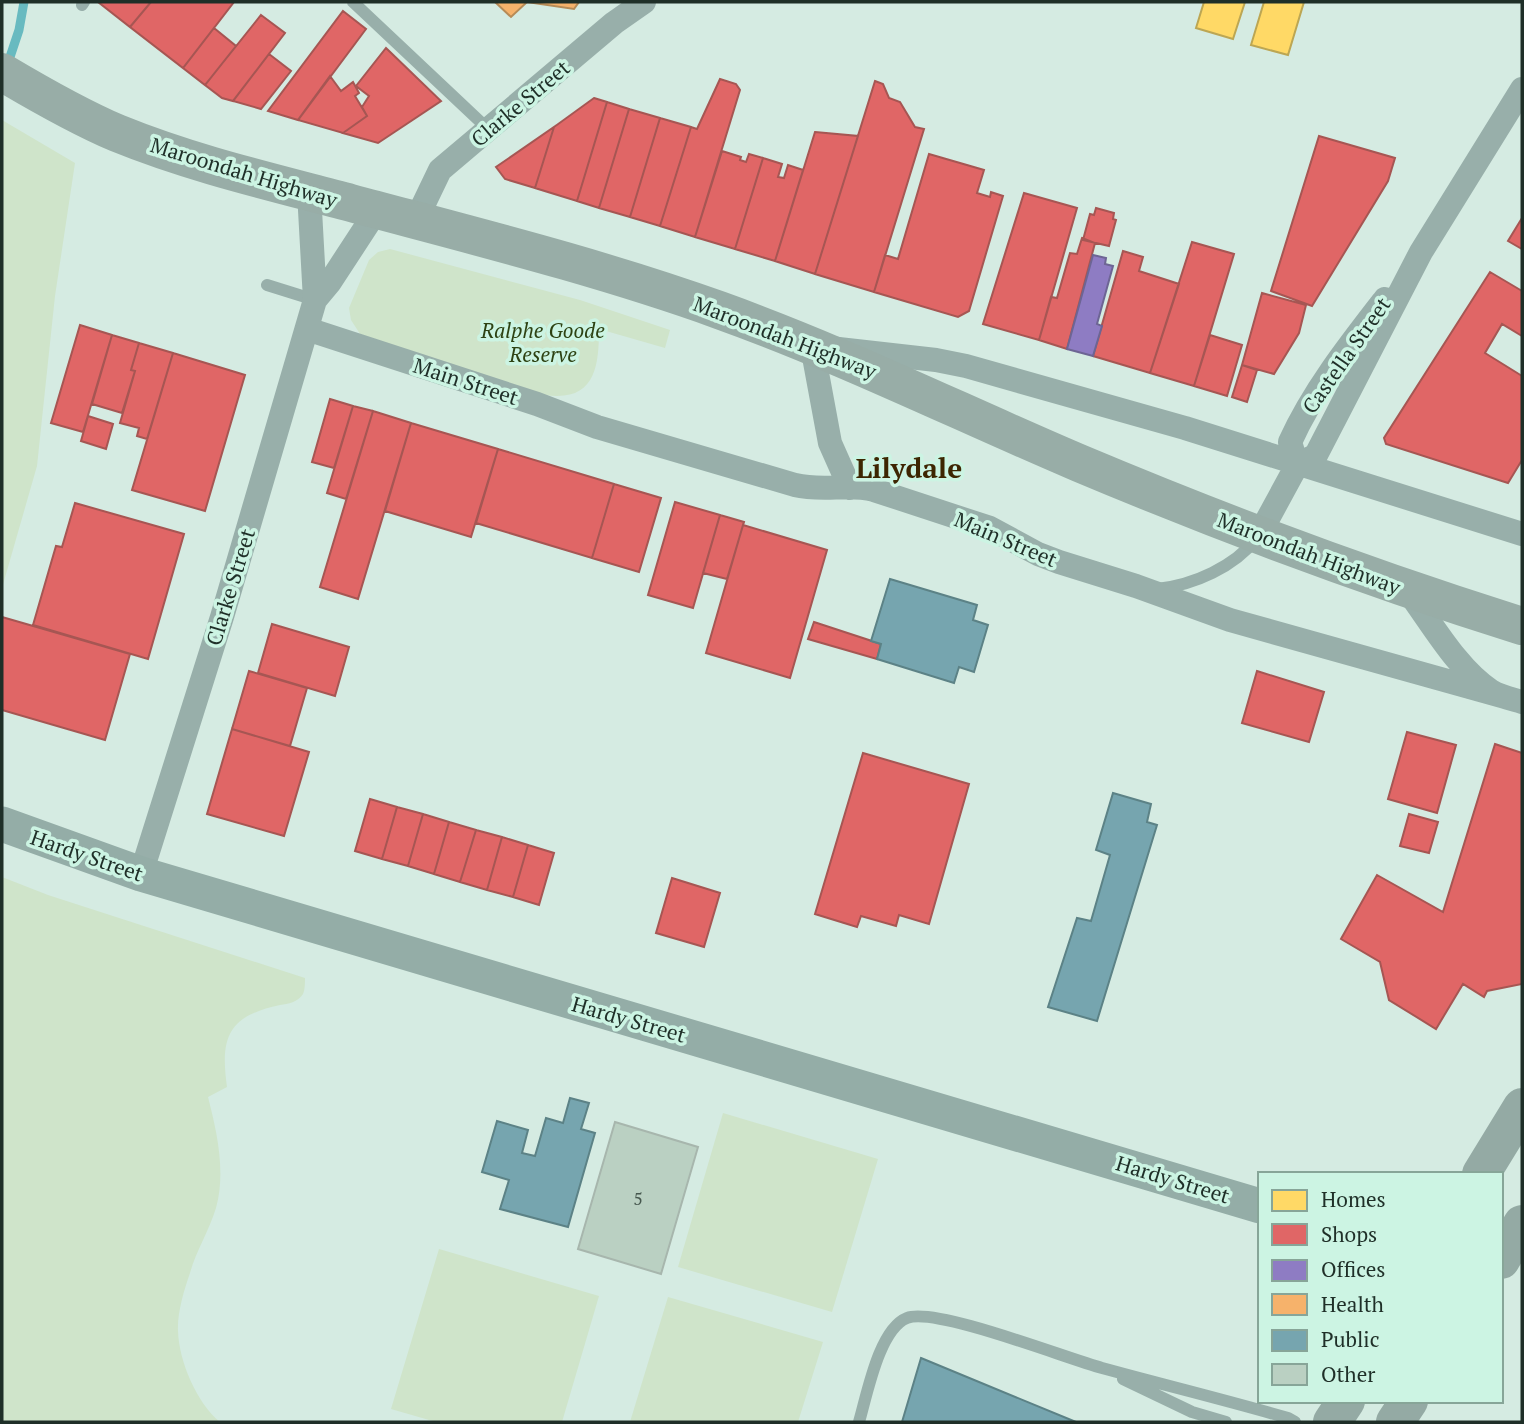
<svg xmlns="http://www.w3.org/2000/svg" width="1524" height="1424" font-family="'PT Serif',serif">
	<style>
		.green { fill: #cfe4ca }
		.homes { fill: #ffd966; stroke: #bca653; stroke-width: 2 }
		.shops { fill: #e06666; stroke: #a65653; stroke-width: 2 }
		.offices { fill: #8e7cc3; stroke: #6d6594; stroke-width: 2 }
		.health { fill: #f6b26b; stroke: #b68b57; stroke-width: 2 }
		.public { fill: #76a5af; stroke: #5c8286; stroke-width: 2 }
		.lines { fill: none; stroke-linecap: round; stroke-linejoin: round }
		.stream { stroke: #68bac0; stroke-width: 9 }
		.building { fill: #bad0c2; stroke: #a7b6ad; stroke-width: 2 }
		.service { stroke: #98afaa; stroke-width: 12 }
		.minor { stroke: #98afaa; stroke-width: 24 }
		.secondary { stroke: #94ada7; stroke-width: 35 }
		.primary { stroke: #94aaa4; stroke-width: 38 }
		.trunk { stroke: #98ada7; stroke-width: 38 }
		.labels { text-anchor: middle; dominant-baseline: central; stroke-width: 7; stroke-linejoin: round; paint-order: stroke }
		.number-label { font-size: 18px; fill: #46574e }
		.street-label { font-size: 21px; fill: #1f2f28; stroke: #ccf4e3 }
		.park-label { font-size: 21px; font-style: italic; fill: #2d4213; stroke: #ccf4e3 }
		.district-label { font-size: 28px; font-weight: bold; fill: #3d2602; stroke: #ccf4e3 }
	</style>
	<rect width="100%" height="100%" fill="#d5ebe2"/>
	<!-- green -->
	<path class="green" d="M2 120 75 163 55 296 37 466 2 588Z
		M390 249 580 300 670 330 665 348 599 329C599 369 594 402 545 395L362 337 351 320 349 308 369 260 378 252Z
		M2 877 48 895 305 978C305 982 305 990 303 994 298 1002 288 1004 280 1005 228 1016 220 1037 227 1087L208 1097C217 1132 226 1172 216 1208 209 1231 196 1251 190 1273 184 1290 177 1314 178 1331 179 1362 197 1403 220 1422H2Z
		M723 1113 878 1159 832 1312 678 1267Z
		M439 1249 599 1296 562 1422H436L391 1409Z
		M668 1297 823 1342 798 1422H630Z"/>
	<!-- homes -->
	<path class="homes" d="M1204 2H1245L1233 39 1196 28Z
		M1264 2H1304L1288 55 1251 45Z"/>
	<!-- shops -->
	<path class="shops" d="M98 2H151L130 27Z
		M151 2H234L183 68 130 27Z
		M343 11 366 29 298 120 268 111Z
		M261 15 285 33 233 101 222 98 205 85Z
		M214 28 236 46 205 85 183 68Z
		M386 48 441 101 378 143 343 133 367 116 362 107 369 96 356 86Z
		M269 54 291 71 261 109 233 101Z
		M330 76 341 91 353 82 359 93 355 96 367 116 343 133 298 120Z
		M720 79 736 84 740 90 695 237 660 226 691 127 697 129Z
		M875 81 883 84 889 98 900 102 915 127 924 129 874 292 815 274Z
		M594 98 607 102 577 201 535 188 554 127Z
		M607 102 629 109 599 208 577 201Z
		M629 109 660 118 630 217 599 208Z
		M660 118 691 127 660 226 630 217Z
		M554 127 535 188 505 179 496 167Z
		M815 132 858 136 815 274 775 261Z
		M1319 136 1395 158 1388 181 1312 306 1271 291Z
		M722 151 741 157 740 160 746 162 749 154 763 158 735 249 695 237Z
		M929 154 984 170 977 193 990 197 991 192 1003 196 969 311 958 317 874 292 885 255 898 259Z
		M763 158 782 164 778 177 784 178 788 165 803 170 775 261 735 249Z
		M1024 193 1077 208 1039 340 983 324Z
		M1096 208 1114 213 1113 219 1116 220 1109 246 1083 240 1090 214 1094 215Z
		M1522 218V249L1508 241Z
		M1082 238 1095 243 1067 349 1039 340 1051 297 1057 298 1070 253 1077 254Z
		M1192 242 1234 254 1194 386 1150 373Z
		M1123 251 1143 257 1139 271 1179 284 1150 373 1093 356Z
		M1490 272 1522 291V336L1502 324 1485 353 1522 376V460L1508 483 1386 444 1384 438Z
		M1262 293 1306 305 1299 333 1274 374 1242 365Z
		M80 325 112 335 83 432 51 423Z
		M112 335 139 343 131 370 135 371 122 413 92 404Z
		M1210 335 1242 345 1227 396 1194 386Z
		M139 343 173 353 147 439 137 436 139 428 120 423 135 371 131 370Z
		M173 353 245 375 205 511 132 490Z
		M1242 365 1257 370 1247 402 1232 397Z
		M330 399 353 406 334 468 312 462Z
		M353 406 373 411 346 499 327 493Z
		M373 411 411 423 358 599 320 587Z
		M88 416 113 424 106 449 81 441Z
		M411 423 498 449 471 537 385 511Z
		M498 449 614 484 592 558 476 523Z
		M614 484 661 498 639 572 592 558Z
		M675 502 720 515 693 608 648 595Z
		M75 503 184 534 148 659 33 625 56 546 62 547Z
		M720 515 744 522 727 579 703 573Z
		M743 525 827 550 790 678 706 653Z
		M2 617 130 654 105 740 2 710Z
		M814 622 881 644 877 659 808 639Z
		M272 624 349 647 335 696 258 673Z
		M249 671 307 688 290 746 232 729Z
		M1257 671 1324 692 1309 742 1242 723Z
		M232 729 309 752 284 836 207 814Z
		M1407 732 1456 745 1437 813 1388 799Z
		M1495 744 1522 753V984L1487 991 1484 997 1463 984 1436 1029 1389 1000 1380 962 1341 939 1377 875 1443 912Z
		M863 753 969 784 929 924 899 915 896 926 861 916 857 927 815 914Z
		M370 799 397 807 382 859 355 851Z
		M397 807 423 814 408 866 382 859Z
		M423 814 449 822 434 874 408 866Z
		M1409 814 1438 822 1429 853 1400 846Z
		M449 822 476 830 460 882 434 874Z
		M476 830 502 837 487 890 460 882Z
		M502 837 528 845 513 897 487 890Z
		M528 845 554 853 539 905 513 897Z
		M672 878 720 893 704 947 656 933Z"/>
	<!-- offices -->
	<path class="offices" d="M1093 255 1106 258 1105 264 1113 266 1097 324 1102 326 1093 356 1067 349Z"/>
	<!-- health -->
	<path class="health" d="M495 2H579L574 9 527 2 511 17Z"/>
	<!-- public -->
	<path class="public" d="M890 579 977 605 973 620 988 625 974 672 959 667 954 683 877 659 881 644 871 641Z
		M1113 793 1151 804 1147 822 1157 825 1097 1021 1048 1007 1077 918 1091 921 1110 855 1096 850Z
		M570 1098 589 1103 581 1129 595 1133 568 1227 500 1209 509 1180 482 1172 497 1121 528 1130 522 1153 535 1156 546 1118 563 1123Z
		M921 1358 1076 1422H902Z"/>
	<g class="lines">
		<!-- stream -->
		<path class="stream" d="M7 66 19 30 24 2"/>
	</g>
	<!-- building -->
	<path class="building" d="M615 1122 698 1147 661 1274 578 1249Z"/>
	<g class="lines">
		<!-- service -->
		<path class="service" d="M353 2 488 129
			M82 5 84 2
			M267 285 315 300
			M1157 589C1194 585 1234 567 1257 538
			M1123 1379 1192 1412 1226 1422
			M859 1422C867 1395 879 1329 907 1318 936 1307 1065 1358 1102 1368 1164 1385 1226 1400 1288 1418L1295 1422"/>
		<!-- minor -->
		<path class="minor" d="M416 220 440 170 614 23 644 2
			M315 300 330 282 377 210
			M307 329 537 404 597 427 795 485C824 492 848 483 874 490L990 528 1038 554 1059 562 1136 586 1230 620 1505 697
			M1297 465 1290 442C1313 391 1350 344 1385 299
			M850 488 830 443 812 346 936 360 966 366 1185 428 1522 534
			M1259 535 1297 465 1316 455 1421 252 1522 89
			M1407 590C1431 622 1457 669 1491 691 1501 697 1512 699 1522 702
			M141 874 222 617 315 300 309 192"/>
		<!-- secondary -->
		<path class="secondary" d="M2 824 141 874 1260 1206"/>
		<!-- primary -->
		<path class="primary" d="M1481 1174 1522 1107
			M1501 1260 1522 1224
			M1332 1422 1346 1401
			M1395 1422 1409 1401"/>
		<!-- trunk -->
		<path class="trunk" d="M2 72C39 94 77 116 117 133 193 164 272 182 351 203 474 236 599 267 719 310 842 354 959 412 1079 463 1224 524 1372 579 1522 626"/>
	</g>
	<g class="labels">
		<!-- number labels -->
		<g class="number-label">
			<text x="638" y="1198">5</text>
		</g>
		<!-- street labels -->
		<g class="street-label">
			<text transform="translate(520 103) rotate(-40)">Clarke Street</text>
			<text transform="translate(244 172) rotate(17)">Maroondah Highway</text>
			<text transform="translate(785 337) rotate(21)">Maroondah Highway</text>
			<text transform="translate(1346 355) rotate(-55)">Castella Street</text>
			<text transform="translate(466 381) rotate(18)">Main Street</text>
			<text transform="translate(1006 539) rotate(23)">Main Street</text>
			<text transform="translate(1309 553) rotate(21)">Maroondah Highway</text>
			<text transform="translate(230 587) rotate(-73)">Clarke Street</text>
			<text transform="translate(87 855) rotate(19)">Hardy Street</text>
			<text transform="translate(629 1019) rotate(16)">Hardy Street</text>
			<text transform="translate(1173 1179) rotate(17)">Hardy Street</text>
		</g>
		<!-- park labels -->
		<g class="park-label">
			<text x="543" y="330">Ralphe Goode<tspan x="543" dy="24">Reserve</tspan></text>
		</g>
		<!-- district labels -->
		<g class="district-label">
			<text x="909" y="467">Lilydale</text>
		</g>
	</g>
	<!-- border -->
	<rect width="1524" height="1424" fill="none" stroke="#1f2f28" stroke-width="7"/>
	<!-- legend -->
	<rect x="1258" y="1172" width="245" height="231" fill="#ccf4e3" stroke="#87a598" stroke-width="2"/>
	<rect x="1272" y="1190" width="35" height="21" fill="#ffd966" stroke="#87a598" stroke-width="2"/>
	<text x="1321" y="1207" font-size="21" fill="#1f2f28">Homes</text>
	<rect x="1272" y="1224" width="35" height="21" fill="#e06666" stroke="#87a598" stroke-width="2"/>
	<text x="1321" y="1242" font-size="21" fill="#1f2f28">Shops</text>
	<rect x="1272" y="1260" width="35" height="21" fill="#8e7cc3" stroke="#87a598" stroke-width="2"/>
	<text x="1321" y="1277" font-size="21" fill="#1f2f28">Offices</text>
	<rect x="1272" y="1294" width="35" height="21" fill="#f6b26b" stroke="#87a598" stroke-width="2"/>
	<text x="1321" y="1312" font-size="21" fill="#1f2f28">Health</text>
	<rect x="1272" y="1330" width="35" height="21" fill="#76a5af" stroke="#87a598" stroke-width="2"/>
	<text x="1321" y="1347" font-size="21" fill="#1f2f28">Public</text>
	<rect x="1272" y="1364" width="35" height="21" fill="#bad0c2" stroke="#87a598" stroke-width="2"/>
	<text x="1321" y="1382" font-size="21" fill="#1f2f28">Other</text>
</svg>
